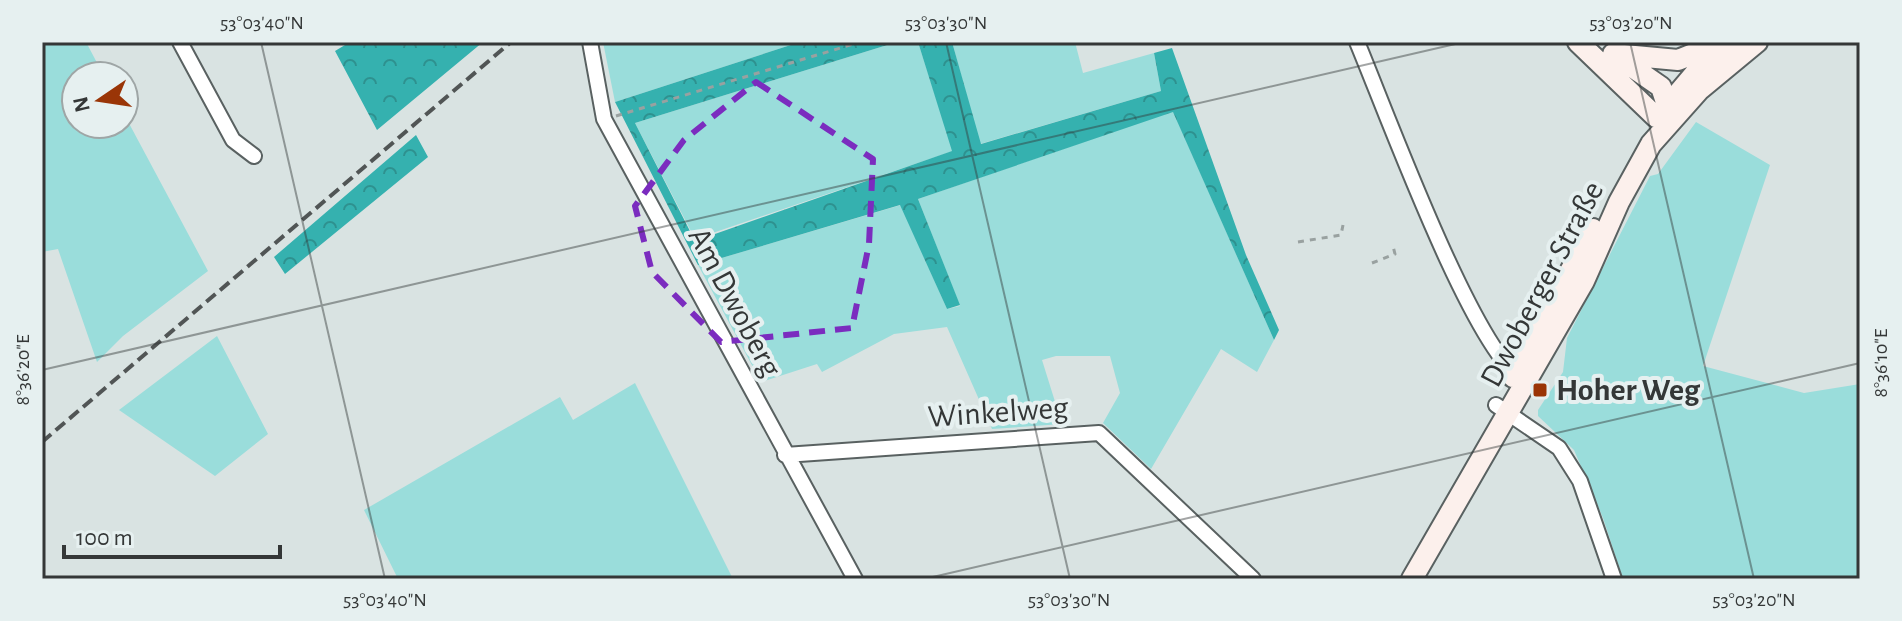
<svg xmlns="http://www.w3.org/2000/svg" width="1902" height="621" font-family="'Alegreya Sans',sans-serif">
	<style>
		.grass { fill: #9adddb }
		.forest { fill: url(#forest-crowns) }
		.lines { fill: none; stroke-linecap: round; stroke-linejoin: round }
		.street-casing { stroke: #596161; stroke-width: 18 }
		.secondary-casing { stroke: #596161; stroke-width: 24 }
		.path { stroke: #99a1a0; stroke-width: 3; stroke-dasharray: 6 6; stroke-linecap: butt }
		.street { stroke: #fff; stroke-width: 14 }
		.secondary { stroke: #fcf0ec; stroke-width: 20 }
		.rail { stroke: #515555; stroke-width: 4; stroke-dasharray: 12 6; stroke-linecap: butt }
		.marked { fill: none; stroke: #7b2cbf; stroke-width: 6; stroke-dasharray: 16 10; stroke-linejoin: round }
		.ticks { fill: none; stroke: #343737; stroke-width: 2; stroke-opacity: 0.45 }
		.poi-dot { fill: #9a3507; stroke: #e6f0f0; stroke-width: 3 }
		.labels { text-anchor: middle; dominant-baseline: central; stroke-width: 8; stroke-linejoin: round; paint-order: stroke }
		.street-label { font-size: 32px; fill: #343737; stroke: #e6f0f0 }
		.poi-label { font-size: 32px; font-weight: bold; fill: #343737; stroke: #e6f0f0; text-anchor: start }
		.neatline { fill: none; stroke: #343737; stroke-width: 3 }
		.ticks-label { font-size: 20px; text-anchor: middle; fill: #343737 }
	</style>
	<defs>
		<pattern id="forest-crowns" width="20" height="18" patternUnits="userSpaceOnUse" patternTransform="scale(2)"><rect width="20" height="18" fill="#35b1af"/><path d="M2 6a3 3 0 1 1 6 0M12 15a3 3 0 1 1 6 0" fill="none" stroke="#2e918f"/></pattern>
	</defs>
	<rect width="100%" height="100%" fill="#d9e3e2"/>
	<!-- grass -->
	<path class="grass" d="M42 42H86L104 76H76V124H124V114L208 271 123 336 97 362 58 249 42 252Z
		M603 42H800L615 102Z
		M897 42H918L953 151 695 239 635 123Z
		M952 42H1075L1083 73 1154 53 1161 91 980 144Z
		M1173 111 1274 340 1257 372 1221 349 1151 469 1103 423 1120 393 1110 356H1056L1042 360 1062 424 992 429 947 327 894 334 822 372 817 364 761 382 698 265 901 205 947 309 960 306 918 199Z
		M1696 122 1770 165 1703 366 1804 393 1860 384V579H1623L1603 518 1574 450 1538 416V410L1563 372 1567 338 1650 176 1658 174Z
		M217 336 268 434 215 476 119 410Z
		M635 383 733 579H398L364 510 560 397 573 420Z"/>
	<!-- forest -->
	<path class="forest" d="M350 42H483L377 130 335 51Z
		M800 42H897L635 123 695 241 952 151 918 42H952L981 144 1161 91 1154 53 1172 48 1246 255 1279 330 1274 340 1173 112 918 199 960 305 947 309 900 205 698 265 615 102Z
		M416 135 428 157 285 274 274 257Z"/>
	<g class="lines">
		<!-- street casing -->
		<g class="street-casing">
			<path id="street" d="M180 42 233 140 254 156
				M590 42 604 119 855 579
				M1357 42C1384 106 1472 347 1520 377
				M1496 405 1559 448 1580 481 1614 579
				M785 455 1099 433 1253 579"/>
		</g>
		<!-- secondary casing -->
		<g class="secondary-casing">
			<path id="secondary" d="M1578 42 1656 117 1670 118
				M1613 54 1678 60 1718 44
				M1622 60 1661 87 1670 114
				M1675 97 1697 71 1733 42
				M1513 377 1593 229
				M1412 579 1584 281 1619 202 1651 144 1699 90 1757 42"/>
		</g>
		<!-- path -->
		<path class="path" d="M616 116 860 42
			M1298 242 1341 235 1343 225
			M1372 263 1395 254 1393 246"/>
		<!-- street -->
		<use href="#street" class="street"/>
		<!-- secondary -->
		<use href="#secondary" class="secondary"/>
		<!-- rail -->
		<path class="rail" d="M42 442 511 42"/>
	</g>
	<!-- marked area -->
	<path class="marked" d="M756 82 873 159 869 244 852 328 721 342 652 272 635 206 684 140Z"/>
	<!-- ticks -->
	<path class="ticks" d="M261 42 385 579M946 42 1070 579M1630 42 1754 579M42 370 1464 42M924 579 1860 363"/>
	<!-- markers -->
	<rect class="poi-dot" x="1532" y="382" width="16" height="16" rx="4"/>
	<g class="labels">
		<!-- street labels -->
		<g class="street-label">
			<text transform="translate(1542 284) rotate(-62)">Dwoberger Straße</text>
			<text transform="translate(735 302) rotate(62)">Am Dwoberg</text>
			<text transform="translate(998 412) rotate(-4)">Winkelweg</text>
		</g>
		<!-- poi labels -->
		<g class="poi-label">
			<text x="1556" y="390">Hoher Weg</text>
		</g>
	</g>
	<!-- border -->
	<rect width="1902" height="621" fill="none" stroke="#e6f0f0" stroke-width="88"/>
	<!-- north arrow -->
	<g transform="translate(100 100) rotate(257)"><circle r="38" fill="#e6f0f0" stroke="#9fa6a6" stroke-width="2"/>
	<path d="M0-6L14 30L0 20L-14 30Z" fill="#9a3507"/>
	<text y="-12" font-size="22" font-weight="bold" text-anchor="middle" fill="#343737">N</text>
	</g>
	<!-- scale -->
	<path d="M64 545v12h216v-12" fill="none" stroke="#343737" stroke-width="4"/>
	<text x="76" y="545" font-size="24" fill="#343737" stroke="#e6f0f0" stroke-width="6" paint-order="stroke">100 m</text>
	<rect x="44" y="44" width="1814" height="533" class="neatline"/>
	<g class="ticks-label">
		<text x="262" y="29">53°03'40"N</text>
		<text x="946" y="29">53°03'30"N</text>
		<text x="1631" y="29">53°03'20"N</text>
		<text transform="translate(1880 363) rotate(-90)" y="7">8°36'10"E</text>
		<text transform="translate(22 370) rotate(-90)" y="7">8°36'20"E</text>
		<text x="385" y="606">53°03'40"N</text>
		<text x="1069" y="606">53°03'30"N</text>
		<text x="1754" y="606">53°03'20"N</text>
	</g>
</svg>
